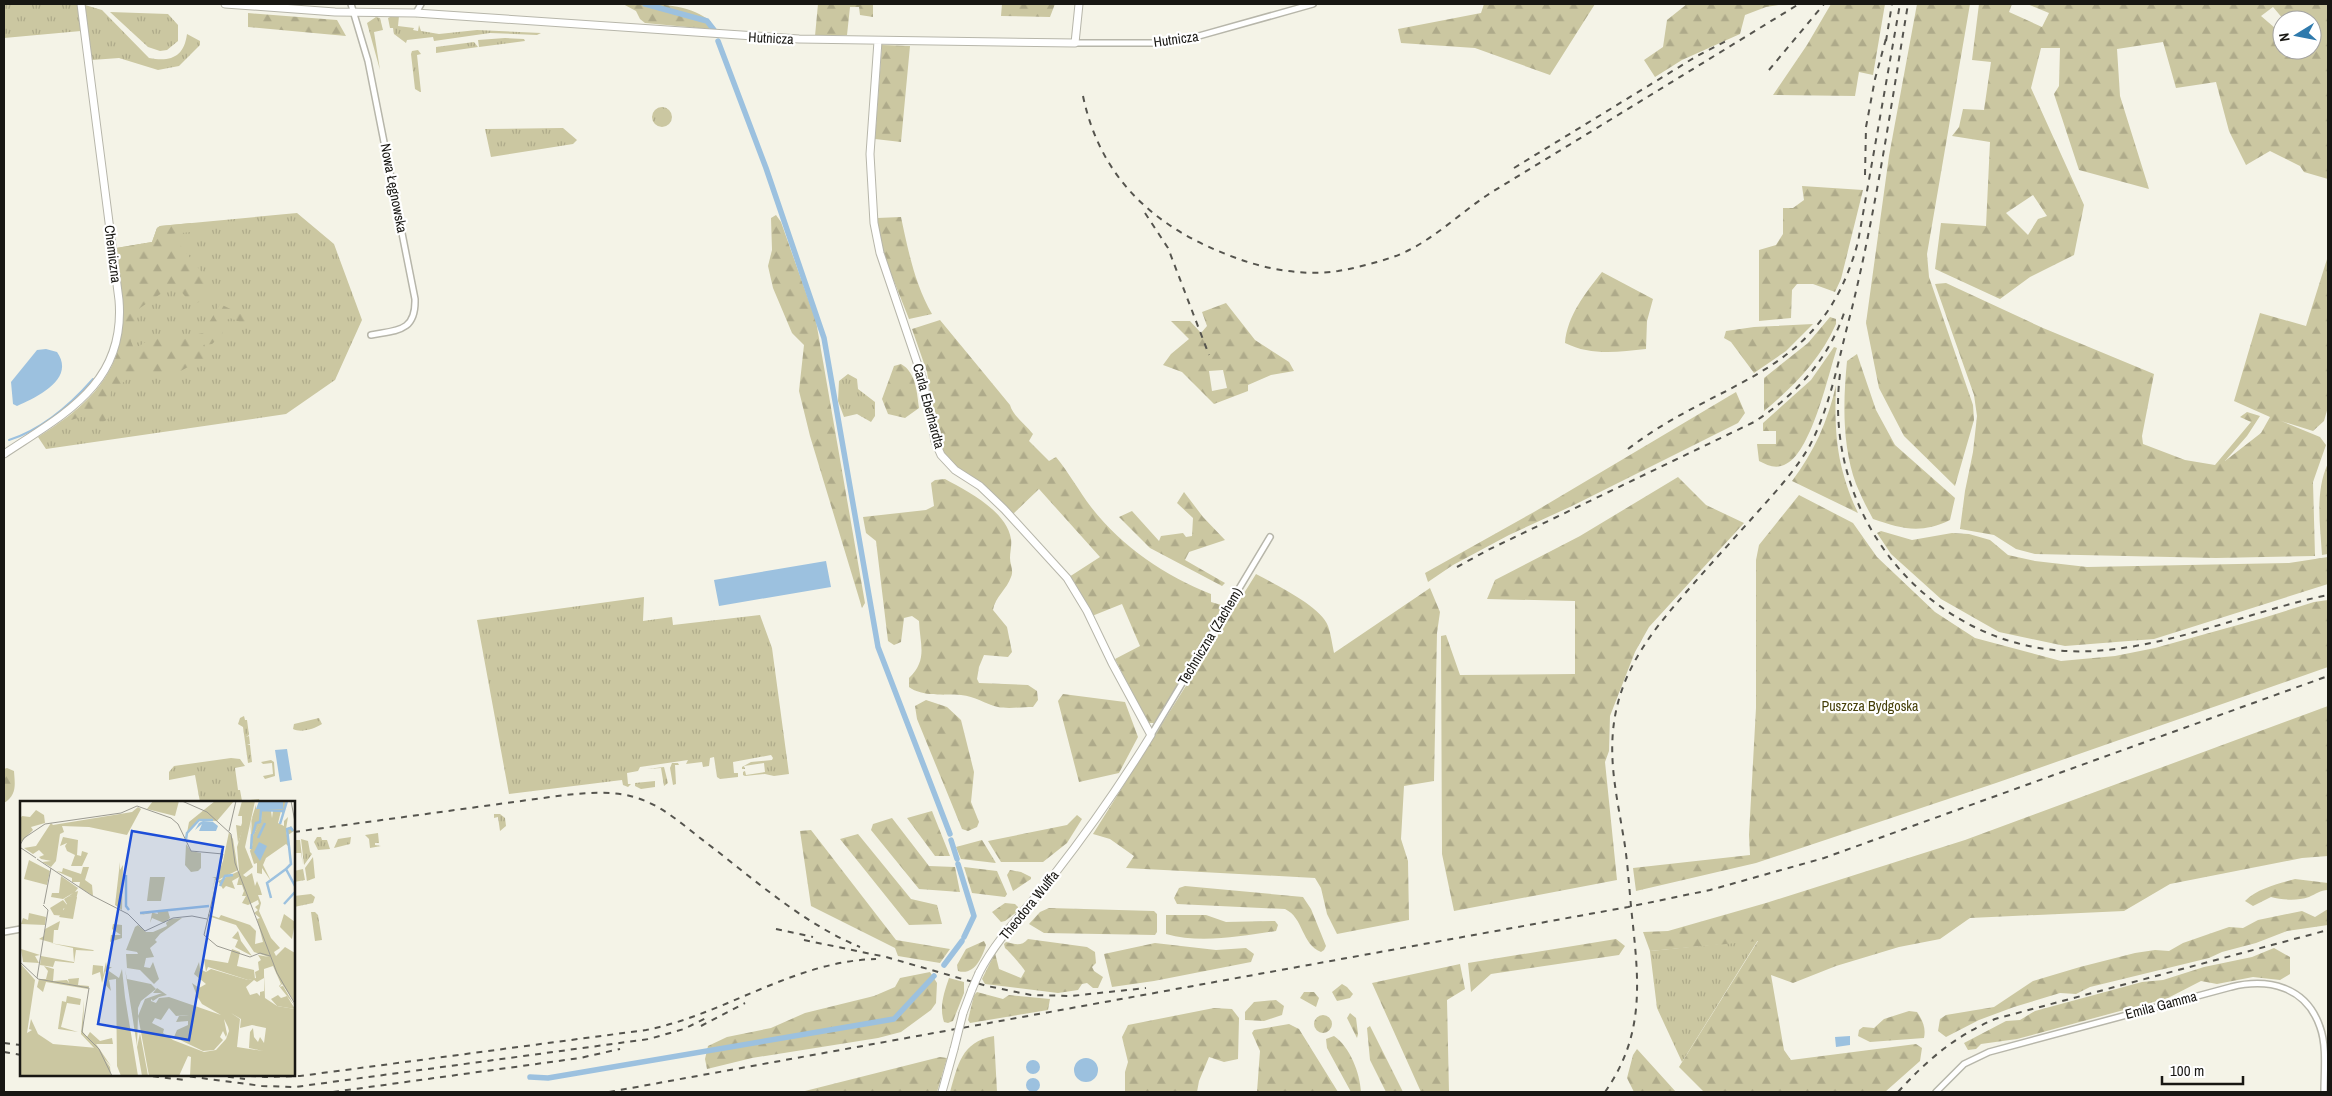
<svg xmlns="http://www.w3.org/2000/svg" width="2332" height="1096" font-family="'Archivo Narrow',sans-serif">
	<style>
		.grass { fill: url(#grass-tufts) }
		.forest { fill: url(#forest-firs); fill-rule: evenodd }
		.water { fill: #9cc1df }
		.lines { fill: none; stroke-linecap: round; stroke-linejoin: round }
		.stream { stroke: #9cc1df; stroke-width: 2 }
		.canal { stroke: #9cc1df; stroke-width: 5.5 }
		.street-casing { stroke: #b7b6aa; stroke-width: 8 }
		.secondary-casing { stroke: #b7b6aa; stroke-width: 9 }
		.street { stroke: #fff; stroke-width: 5 }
		.secondary { stroke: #fff; stroke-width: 7 }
		.rail { stroke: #55544e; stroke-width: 2; stroke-dasharray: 6 6; stroke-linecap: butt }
		.secondary-bridge-casing { stroke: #b7b6aa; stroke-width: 9; stroke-linecap: butt }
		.secondary-bridge { stroke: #fff; stroke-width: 7 }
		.labels { text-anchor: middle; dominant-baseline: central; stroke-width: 4.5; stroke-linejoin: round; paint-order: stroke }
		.street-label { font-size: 14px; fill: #181713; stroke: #fff }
		.park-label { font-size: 14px; fill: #453f09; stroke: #fff }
		.inset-river { fill: none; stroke: #9cc1df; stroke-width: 2.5 }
		.inset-road { fill: none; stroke: #9c9b92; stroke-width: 1 }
		.view { fill: #1d4ed8; fill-opacity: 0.15; stroke: #1d4ed8; stroke-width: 2.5 }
		.inset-edge { fill: none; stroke: #181713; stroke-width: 2.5 }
	</style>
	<defs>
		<pattern id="grass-tufts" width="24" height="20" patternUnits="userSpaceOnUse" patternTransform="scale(1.25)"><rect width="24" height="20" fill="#cbc7a1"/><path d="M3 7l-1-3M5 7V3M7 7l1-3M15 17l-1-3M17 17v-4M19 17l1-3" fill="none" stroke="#aeaa8a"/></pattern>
		<pattern id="forest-firs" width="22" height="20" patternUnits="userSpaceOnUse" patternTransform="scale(1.25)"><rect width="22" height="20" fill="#cbc7a1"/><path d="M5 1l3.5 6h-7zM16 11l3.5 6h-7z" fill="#aeaa8a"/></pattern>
	</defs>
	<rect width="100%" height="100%" fill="#f4f3e7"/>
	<!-- grass -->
	<path class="grass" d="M4 4 78 5 81 31 4 38Z
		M85 5 102 10 149 58C171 62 184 57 187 34L200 41V45L179 66 158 70 119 58 92 60Z
		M110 12 168 14 178 25V41L167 50 160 51 148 47Z
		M392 16H399L398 26 414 28 413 30 418 31 419 25 421 31 439 34 477 30 541 33 537 35 490 33 434 41 433 37 407 40 406 43 394 34 393 28H390L388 18Z
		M376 17 380 18 383 30 374 32 380 70 367 23Z
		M505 38 524 39 525 41 479 47 478 40Z
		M474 42 478 47 436 53V47Z
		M418 50 421 54 417 55 421 92H420L415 89 411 54 412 51Z
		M652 117a10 10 0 1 1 20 0a10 10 0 1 1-20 0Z
		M563 128 577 140 573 144 491 157 485 129Z
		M297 213 334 244 362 320 335 380 286 414 46 449 38 437C127 381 129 346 116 248L152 242 157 228 160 226Z
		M848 374 857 379 858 389 875 402V416L871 422 857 414 844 417 838 401 839 381Z
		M644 597 643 621 672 617 673 625 760 615 772 648 789 774 774 776 765 774 745 776 743 775V772L745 771 746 775 765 772 764 763 744 766 745 769H742V767L751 762 772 760 773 758 771 755 733 762 734 773H738V777L720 779 717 777 714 757 710 758 709 766 703 767 702 762 686 764 688 760 640 767 638 771 627 773 628 784H631L628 787 623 785 622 780 509 794 477 620Z
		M244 716 245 720H247L249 735 246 737 249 736 250 744 247 745H250L252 762 248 763 243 727 238 724 240 718Z
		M319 718 322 724C314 729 301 733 293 729L294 724Z
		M231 758 240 759 245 766 235 768 238 790H240L242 801 259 799 260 802H200L195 775 169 780V772L174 766Z
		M271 760 274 762 275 776 265 779 263 776 273 774 272 763 263 764 261 762Z
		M672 763H678L679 765H675L676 784 673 785 670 768Z
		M664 767 668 783 664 786 661 768 647 769Z
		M655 781V787L641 789 635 786V783Z
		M494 814H500L505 818 506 826 500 831 498 817 494 818Z
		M378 833 379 843H375V845L381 846 370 848 369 839 365 835Z
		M317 837H321L322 840H327L330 849 318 850 314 842Z
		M351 837 350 844 334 848 338 839Z
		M301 839 308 841 310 852 312 854 304 865Z
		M294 840H300L303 865 299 867 303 865 301 853H294Z
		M313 857 315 878 307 881 305 868Z
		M303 869 305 880 294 882V871Z
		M311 894 315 897 313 903 294 907V896Z
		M311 912H315L318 915 322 940 315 941Z
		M1758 940 1682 1062 1657 1008 1650 951Z"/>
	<!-- forest -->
	<path class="forest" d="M623 4C652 4 689 2 711 22L709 29 645 23 640 19 636 11Z
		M818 4H873V17L860 15 859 7H850L847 35 815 36Z
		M1002 4H1055L1050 17 1001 16Z
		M1484 4H1595L1550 75 1475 48 1401 43 1398 29 1481 13Z
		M1687 4H1785L1766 7 1745 15 1740 34 1682 60 1655 77 1644 60 1663 47 1667 20Z
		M1831 4H1885L1873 75 1859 72 1855 96 1773 95 1807 45Z
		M1917 4H1970L1927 254 1929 277 1973 405 1974 420 1955 486 1904 436 1879 388 1866 323 1889 156Z
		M1979 4H2012L2009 12 2042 27 2049 13 2027 4H2328V179L2304 172 2300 166 2270 151 2246 165 2229 131 2216 82 2176 88 2163 42 2117 49 2120 96 2149 189 2079 170 2054 94 2059 86 2060 48H2041L2031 88 2084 205 2074 255 2030 277 2000 299 1935 269 1941 223 1986 226 1990 142 1952 136 1959 127 1963 109 1984 110 1991 62 1972 60ZM2273 7 2284 20H2312V50H2282V34L2261 16ZM2033 195 2047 216 2038 219 2028 235 2006 213Z
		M248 13 337 20 346 36 248 27Z
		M882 45 910 46 901 142 875 139Z
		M1802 186 1863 190 1841 279 1835 292 1813 284H1797L1792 290 1791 318 1759 321V250L1776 245 1783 234V208H1793L1804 200Z
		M776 215 781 222 816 321 865 603 862 608 810 436 799 391 804 345 792 333 773 288 768 266 772 250 771 218Z
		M901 217C908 250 915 285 932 314L909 319 882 251 877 218Z
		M191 223V232L171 234 204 275 207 296 193 306 175 284 140 308 131 341 134 349 151 339 169 336 184 337 203 333 220 304 258 322 252 327 230 318 224 322 222 335 212 344 203 345 207 357 173 375 132 376 111 391 108 419 100 424 98 412 71 420 69 417C133 363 126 323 116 248L152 242 157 228 160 226Z
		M2328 256V407L2324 421 2313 431 2281 421 2320 437 2326 445 2313 482 2315 556 2216 558 2035 554 2016 549 1994 535 1960 529 1965 491 1973 452 1977 416 1974 395 1935 284 1946 283 2043 328 2154 374 2142 436 2143 444 2185 460 2215 465 2251 422 2240 417 2247 412 2260 416 2247 436 2225 461 2261 433 2270 417 2234 401 2260 313 2306 326Z
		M1602 272 1653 299 1647 321 1646 349C1618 352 1591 356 1565 343 1567 316 1586 292 1602 272Z
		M1226 303 1255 340 1289 362 1294 371 1271 375 1248 385V391L1214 404 1182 372 1163 365 1171 354 1189 339 1171 321H1190L1201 333 1207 326 1202 312ZM1223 370 1227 388 1212 391 1209 371Z
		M1830 317 1836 319V324C1820 360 1794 386 1764 411V378L1808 343Z
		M940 320 1010 405C1013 416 1025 424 1033 434L1029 441 1049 461 1056 457C1069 473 1079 491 1091 507 1122 547 1165 576 1211 594V602L1228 607 1154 723H1148L1115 659 1140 646 1122 604 1092 616 1069 577 1100 557 1039 489 1012 515 985 486 952 467 938 443 927 372 912 329Z
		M1813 324 1786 351 1754 373 1731 342 1724 338 1726 331 1754 327Z
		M1834 347 1837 348C1828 375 1811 455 1784 465 1775 469 1767 465 1759 461L1757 444H1776V431H1763V423L1811 380Z
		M1857 354 1876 410 1895 445 1955 498 1950 520C1921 534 1902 529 1873 519 1867 508 1861 496 1856 484 1842 445 1843 402 1847 361Z
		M901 364C916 372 917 393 919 408L905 418 888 414 882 399 894 366Z
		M1836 385C1834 435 1837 467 1858 513L1792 481C1814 452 1828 421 1836 385Z
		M1736 392 1745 413 1738 423 1572 506 1509 535 1453 565 1428 582 1425 573 1534 512Z
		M2328 463V554L2322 555C2320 523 2315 492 2328 463Z
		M1678 477 1706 505 1744 523 1649 627 1635 652 1610 716 1609 751 1605 762 1617 880 1454 911 1442 854 1441 636 1446 635 1460 675 1575 674V601L1487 599 1495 580 1580 536Z
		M945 479C967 491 1007 511 1011 539 1012 545 1010 552 1010 558 1010 565 1014 570 1011 577 1007 589 995 597 993 610L1007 627 1012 652 1008 657 984 655 979 667 977 679 979 683 1028 685 1037 691 1038 700 1033 707C1022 707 1008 709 998 707 985 704 975 696 961 695 945 694 922 697 909 687V678C928 660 920 645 919 621L912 616 904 618 901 642 894 645 888 641 876 541 866 533 863 517 926 510 934 506 931 483 935 480Z
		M1184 492 1203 517 1225 540 1189 552 1185 560 1225 583 1222 586 1150 548 1119 517 1132 511 1159 541 1161 536 1183 533 1186 537 1192 536 1193 518 1177 503Z
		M1799 495 1853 523 1877 557 1935 612 1975 638 2061 661 2115 656 2155 648 2263 618 2314 602 2328 600V667L1996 783 1756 863 1636 891 1633 868 1750 855 1749 835 1756 708V560L1759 545Z
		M1881 531 1912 540 1952 533 1969 534 1990 540 2008 555 2035 561 2087 567 2289 563 2328 557V584L2154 639 2065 646 1999 632 1941 599 1891 554 1877 533Z
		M1256 574C1274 584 1321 606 1328 626 1331 634 1332 644 1334 653L1430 588 1440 612 1437 633 1434 781 1404 786 1401 839 1408 861 1409 920 1337 934 1327 914 1321 888 1315 878 1126 868 1134 856 1110 839 1093 834Z
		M1063 694 1125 702 1138 737 1119 773 1079 782 1058 701Z
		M926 700 947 707 961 720 974 772 971 802 979 822 977 827 968 831 962 829 917 719 915 706Z
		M2328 706V856L2302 858 2170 884 2124 911 1970 918 1940 939 1899 947 1836 966 1793 983 1771 975 1784 1050 1791 1060 1916 1044 1922 1048 1920 1061 1885 1092H1704L1679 1067 1758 941 1650 951 1643 932 1668 931 1766 903 1965 840Z
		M7 768 14 771C15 785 17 795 4 803V769Z
		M932 811 950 856H935L907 818Z
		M1077 815 1082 819 1067 843 1043 862H1001L988 841 1067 825Z
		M892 818 929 866 955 867 960 892 919 889 871 830 873 824Z
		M811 830 896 940 950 949 940 963 898 956 895 948 811 906 800 831Z
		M858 834 911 899 937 905 942 924 909 925 840 839Z
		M982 840 996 863 961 859 956 847Z
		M964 867 997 871 1007 894 1005 897 972 893Z
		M1010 870 1021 872 1031 877V879L1013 891 1007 875Z
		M2295 879 2328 883V890C2320 890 2316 894 2309 897 2297 901 2283 900 2271 897L2253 906 2245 901C2258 888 2278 884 2295 879Z
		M1185 886 1303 897 1311 909 1326 946 1324 950 1321 952C1301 944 1304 918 1285 909L1177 904 1174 898 1179 888Z
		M1005 903 1015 904 1018 907V911L1005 921 1001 922 992 912Z
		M1049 908 1154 911 1157 914V932L1155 935 1044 933 1029 924 1040 912Z
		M2328 909V925L2287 931 2256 943 2222 952 2209 958 2090 987 2076 994 2060 993 2014 1007 1979 1020 1946 1037 1938 1031 1940 1019 1946 1015 1994 1007 2033 981 2080 967 2135 953 2155 950 2169 951 2183 943 2229 927 2243 928 2258 920 2302 911 2315 917Z
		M1206 915 1226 922 1275 921 1278 925 1276 931C1241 936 1201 944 1166 934V915Z
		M1028 939 1087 947 1095 952 1096 963 1092 967 1094 971 1103 977 1098 988H1093L1087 983 1082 984 1078 990 1058 993 985 984 982 979 995 953 999 969 1021 978 1025 971C1022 966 1009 951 1005 948L1004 944 1006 942C1015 944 1021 947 1028 939Z
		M1616 939 1625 946 1619 955 1491 974 1471 992 1468 963Z
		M984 941 986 945C982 958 974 976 958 971L957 965 966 949Z
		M1155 943 1216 950 1246 948 1254 954 1251 962 1154 981 1112 987 1104 954Z
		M2274 948 2290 957V974L2280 980 2253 977 2217 984 2201 981 2168 998 2017 1039 1981 1044 1976 1049 1968 1050 1964 1043 2006 1021 2020 1020 2035 1011 2142 982 2163 980 2204 967 2252 957Z
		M1460 964 1465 989 1447 1000 1449 1092H1421L1372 983Z
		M930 972 937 983 936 1003 931 1010 901 1032 878 1038 752 1058 707 1069 705 1059 708 1046 727 1037 771 1028 805 1013 874 996 895 987 900 978Z
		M949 978 964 982V993L953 1021 948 1023 944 1022C939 1007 944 993 949 978Z
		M1342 984 1347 987 1353 994 1350 998 1337 1001 1332 992Z
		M977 992 1003 999 1009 995 1050 999 1048 1010 970 1023 968 1020 974 995Z
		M1304 992H1314L1319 998 1316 1007 1300 998Z
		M1276 1000 1284 1006 1282 1015 1264 1021 1245 1020V1012L1254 1002Z
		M1214 1008 1232 1009 1239 1018 1238 1059 1224 1062 1209 1057 1199 1081 1197 1092H1125V1072L1128 1062 1122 1037 1128 1025Z
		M1909 1011 1917 1012C1923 1021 1926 1028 1924 1038L1870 1042 1858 1036 1859 1030 1863 1027 1874 1028 1884 1019Z
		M1350 1013 1356 1018 1358 1034 1357 1038 1347 1018Z
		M1314 1024a9 9 0 1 1 18 0a9 9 0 1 1-18 0Z
		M1289 1024 1299 1029 1338 1092H1257L1260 1051 1252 1033 1254 1030Z
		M1370 1026 1403 1092H1386L1370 1060 1367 1028Z
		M994 1036 997 1092H950C958 1065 961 1042 994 1036Z
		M1334 1036C1350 1047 1360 1073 1361 1092H1351L1327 1048 1326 1039Z
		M1637 1049 1676 1092H1634L1627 1078 1633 1055Z
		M940 1057 947 1058 937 1092H801Z"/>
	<!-- water -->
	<path class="water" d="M46 349 57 352C76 379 37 397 17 406L13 404 11 382 37 350Z
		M826 561 831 587 719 606 714 580Z
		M287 749 292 780 280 782 275 750Z
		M1850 1036V1045L1836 1047 1835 1037Z
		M1074 1070a12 12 0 1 1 24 0a12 12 0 1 1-24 0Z
		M1026 1067a7 7 0 1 1 14 0a7 7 0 1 1-14 0Z
		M1026 1085a7 7 0 1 1 14 0a7 7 0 1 1-14 0Z"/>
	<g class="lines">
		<!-- stream -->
		<path class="stream" d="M9 440C41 430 71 404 93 379"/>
		<!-- canal -->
		<path class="canal" d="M645 4 707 21 714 30
			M718 41 766 168 824 338 878 647 950 834
			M951 840 957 859
			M958 864 974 916 964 937
			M944 965 962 941
			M530 1077 548 1078 894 1019 934 976"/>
		<!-- street casing -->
		<g class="street-casing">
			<path id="street" d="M351 4 368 61 415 299C416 332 397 330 371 335
				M416 13 421 4
				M1075 43H1155L1188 39 1313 4
				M1151 735 1270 537
				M4 932 21 929
				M1936 1092 1964 1064 1989 1052 2231 987C2268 978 2306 986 2320 1027 2327 1046 2324 1072 2324 1092"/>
		</g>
		<!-- secondary casing -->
		<g class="secondary-casing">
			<path id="secondary" d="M225 4 335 12 416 13 799 39 1075 43 1079 4
				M878 41 870 154 874 223 880 253 923 380 935 441 941 455 955 470 980 486 1004 509 1067 578 1087 611 1112 663 1151 735C1121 784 1088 831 1053 876 1028 908 998 936 979 973
				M4 454C64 414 126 384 119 300L81 4
				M963 1013 972 989
				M942 1092 954 1049"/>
		</g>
		<!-- street -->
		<use href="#street" class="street"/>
		<!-- secondary -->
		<use href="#secondary" class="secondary"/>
		<!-- rail -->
		<path class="rail" d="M1886 41 1892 4
			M1769 70 1824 4
			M1083 96C1101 182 1159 231 1239 259 1269 270 1306 276 1338 271 1356 268 1375 263 1393 257 1430 244 1459 213 1492 192 1594 130 1696 67 1799 4
			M1514 168 1697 56 1730 39
			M1865 175 1866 127 1875 79 1887 35
			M1145 213 1168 248 1209 355
			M1840 374C1821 524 1940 660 2094 651 2175 646 2250 611 2328 595
			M1628 449C1723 376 1821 379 1858 242L1900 4
			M1457 567 1488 550 1754 422C1795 396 1830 358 1845 310
			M294 832 565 795C589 793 614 790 637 798 663 806 683 825 704 841 754 879 802 923 860 947
			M776 929 813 937
			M804 940 886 957 987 986 1031 995 1071 996 1146 988
			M701 1026 745 1003
			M4 1043 21 1045
			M4 1052 21 1055
			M141 1075 185 1080
			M178 1075 262 1086 295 1087 649 1039 684 1029 706 1018
			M216 1075 245 1079
			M238 1075 265 1077 300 1076 646 1030C724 1015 794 961 876 959
			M333 1092 580 1058 620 1049
			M609 1092 1628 907 1710 890 1824 858 2328 676
			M1605 1092C1645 1035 1639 982 1632 916 1629 889 1628 861 1623 834 1616 792 1607 754 1616 711 1627 659 1660 622 1695 582 1717 557 1740 532 1762 507 1779 488 1796 469 1809 447 1831 406 1839 356 1851 312 1876 211 1891 106 1908 4
			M1898 1092C1927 1060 1955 1036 1995 1019L2328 930"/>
		<!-- secondary-bridge casing -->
		<g class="secondary-bridge-casing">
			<path id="secondary-bridge" d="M972 989 979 973
				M954 1049 963 1013"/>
		</g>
		<!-- secondary-bridge -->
		<use href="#secondary-bridge" class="secondary-bridge"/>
	</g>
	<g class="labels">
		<!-- street labels -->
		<g class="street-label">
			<text transform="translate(771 38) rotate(3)">Hutnicza</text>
			<text transform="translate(1176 39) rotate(-8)">Hutnicza</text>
			<text transform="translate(394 188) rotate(79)">Nowa Łęgnowska</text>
			<text transform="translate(113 254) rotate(83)">Chemiczna</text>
			<text transform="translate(929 406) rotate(75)">Carla Eberhardta</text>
			<text transform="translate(1210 636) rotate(-59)">Techniczna (Zachem)</text>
			<text transform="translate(1029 905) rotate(-51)">Theodora Wulffa</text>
			<text transform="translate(2161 1005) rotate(-15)">Emila Gamma</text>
		</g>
		<!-- park labels -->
		<g class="park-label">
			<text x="1870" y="706">Puszcza Bydgoska</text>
		</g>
	</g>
	<!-- overview -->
	<g transform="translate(20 801)">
		<rect width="275" height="275" fill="#f4f3e7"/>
		<path d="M222 0H231L232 4 218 42 216 24 221 25 222 22V15H218ZM241 10H251L252 17 253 10H261L258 22 264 25V20L268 16 266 28 271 25 274 30 268 34 266 29 269 46 266 43 246 57 243 64 251 80 242 67V73L237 72V62L234 63 230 50 243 18ZM209 31 213 38 218 69 198 79H195L192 90 195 77 192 76H196V78L203 60ZM166 43 171 50 181 52V67L178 70 171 71 165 64ZM130 76H145L141 100H127ZM49 95 57 96 53 118 39 116 47 103 44 98ZM9 112 26 116 25 124 1 123 3 117 8 119ZM40 120 38 129H34L33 142 19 138 24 135 25 128ZM30 142 73 149 74 150 56 149 54 162 35 160 33 166 20 164 21 155 54 161 53 147ZM1 148 20 154 15 155 19 162 3 161ZM212 148 220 151 217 165 234 169 235 178 228 179 188 166 186 171 184 158 208 162ZM24 165 34 168 33 180 47 179 49 182 48 178 59 177 58 184 69 185 68 188 26 181 23 191 17 186 19 178H26L28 170ZM258 194 261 197 267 195 275 208 257 205 251 198ZM47 195 61 198 60 204 47 202 41 226 58 231 38 228 42 200 46 201ZM64 199 63 231 67 236 70 231 80 240 92 237 93 243H76L91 265 61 233Z" fill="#cbc7a1"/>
		<path d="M133 0H159L155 15 127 8ZM195 0H214L197 20 179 19 167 32 169 21ZM231 0H235L225 46 233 66 223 74 226 76 232 72 235 85 237 80 240 87 242 94H238L241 102 239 110 251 137 260 147 254 151 256 155 265 146 275 152V202L262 183 259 186 263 185 275 205 259 185 261 183 253 165 244 168V174L245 197 257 205 275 208V275H170L171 256 168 255 159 275H132L128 258 132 275H129L118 215 117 245 105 168 107 178 131 183 136 188 121 200 118 207V215L125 198 142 192H133L137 187 147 194 139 196 133 200 131 198V200L136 202 139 197 149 196 201 214 182 203 177 195 172 182 179 187 186 183 174 173 179 161 180 168 186 171 191 168 228 179 236 177 235 171 239 169 238 161 241 159 238 154 249 156 234 151 216 124 188 115V113L199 117 201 114 230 124 236 130 235 143 243 141 237 118 240 117 234 112 238 109 235 106 239 103 238 99 228 104 222 102 226 95H222L224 90 222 84H217L219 76 212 80 215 88 206 85 203 88 198 80 219 70 217 46ZM244 177V190L240 191V195L237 192 230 194 226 186 234 179 237 181ZM149 207 156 215 169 214 159 215 156 221 168 220V224L157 229 154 236 183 250 194 249 203 239 200 236 203 230 206 236 207 233 204 218 208 226 209 230 206 238 196 249 184 251 153 239 143 232 144 228 132 222 135 217 141 219ZM211 212 221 218 220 227 232 224 246 227 244 242 240 236 238 241 234 236 233 227 230 231 229 247 243 250 217 246 220 218ZM263 0H266L263 14 261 10H242L246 20 233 46 231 38 242 19 241 11 232 17 230 34 231 20 236 4V8H263ZM118 6 121 8 107 34 69 26 42 25 44 31 40 33 36 60 31 66 22 61 31 60 21 58 19 56 24 54 19 49 13 53 4 47 16 45 31 22 33 24 112 11ZM43 36 58 39 57 54 61 55 62 50 68 52 62 65H51L55 54 47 50 45 45 47 42 40 45ZM9 59 30 70 27 84 4 78ZM100 61V69L103 64 102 109 95 104ZM63 66H69L65 79 72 84 73 95 59 86 60 81H52V77L36 70 42 71 43 67 61 73ZM41 75 58 87 55 91 58 90 55 103 51 99 48 103 45 99 52 96 49 95 53 92 43 98 31 96 32 92H39ZM43 99 48 105 43 108 45 115 34 114 30 107ZM137 110H148L150 117 144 122 132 117 130 122 132 112 120 114 130 111 138 113ZM162 117 140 133 135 139 137 141 130 147 134 156 126 157 124 166 130 167 133 161 139 178 134 183 120 169 107 167 106 153H118L117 151 106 149 115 126 118 124 126 131H133L147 125 146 122 150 118ZM93 123 102 124V137L90 141 91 134H101L92 128ZM218 130 221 140 232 155 215 146 218 139 212 137ZM86 161 87 166H92L85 171 82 182 80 171 72 174 73 164 83 165V174ZM0 162 15 179 7 232 12 229 9 228 11 218 18 233 33 243 77 247 90 266 91 275H0ZM102 168 105 196 118 275H101L97 265 96 178 89 179 91 190 84 182 89 170 99 177ZM120 232 127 269 128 275H122L117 246Z" fill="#cbc7a1" fill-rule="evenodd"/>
		<path d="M241 9 242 20 231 38 230 50 232 18 235 9Z" fill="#cbc7a1"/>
		<path d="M16 9 24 14 25 22 11 26 13 29 0 42V18L2 15 10 16ZM264 113 275 121 272 138 260 126Z" fill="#cbc7a1"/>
		<path d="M239 0H263V8H236ZM183 20 193 21 198 25 196 30H179L182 23 175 29 179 22ZM239 41 247 45 240 60 234 51Z" fill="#9cc1df"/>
		<path class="inset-river" d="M260 23 267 0M273 30 271 27 267 28 271 63 266 68 275 85M233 33 236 22 240 21 241 9 264 10M238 37 245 22M166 38 167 32 179 19H193M231 48 232 33M106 74V105L109 109M200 85 205 75 213 74M251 97 247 82 266 68M264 103 275 91M120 112 189 105"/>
		<path class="inset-road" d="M162 0 187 11 211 33 215 62 238 122 257 172 275 203M271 0 275 21M209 30 216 0M0 44 4 37 25 23 101 12 117 5 151 17 158 23 171 50 203 53 184 134 197 145 230 156 240 152 250 155M1 47 16 57M17 58 71 94 108 113 125 130 153 117 172 115 187 118M24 103 31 67M0 161 18 178 69 187M17 177 28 109 23 104M69 187 62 231 79 248 92 275"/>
		<path class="view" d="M112 30 203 46 169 239 78 223Z"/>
		<rect width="275" height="275" class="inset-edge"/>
	</g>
	<!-- border -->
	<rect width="2332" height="1096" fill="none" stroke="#181713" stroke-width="10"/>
	<!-- north arrow -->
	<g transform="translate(2297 35) rotate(260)"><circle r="24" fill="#ffffff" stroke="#a3a2a1"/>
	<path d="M0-4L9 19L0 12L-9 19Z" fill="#2f7aad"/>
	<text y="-8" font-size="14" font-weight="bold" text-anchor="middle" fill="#181713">N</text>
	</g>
	<!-- scale -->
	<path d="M2162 1076v8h81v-8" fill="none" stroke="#181713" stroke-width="2.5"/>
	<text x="2170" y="1076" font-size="15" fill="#181713" stroke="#ffffff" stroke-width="4" paint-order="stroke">100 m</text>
</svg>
